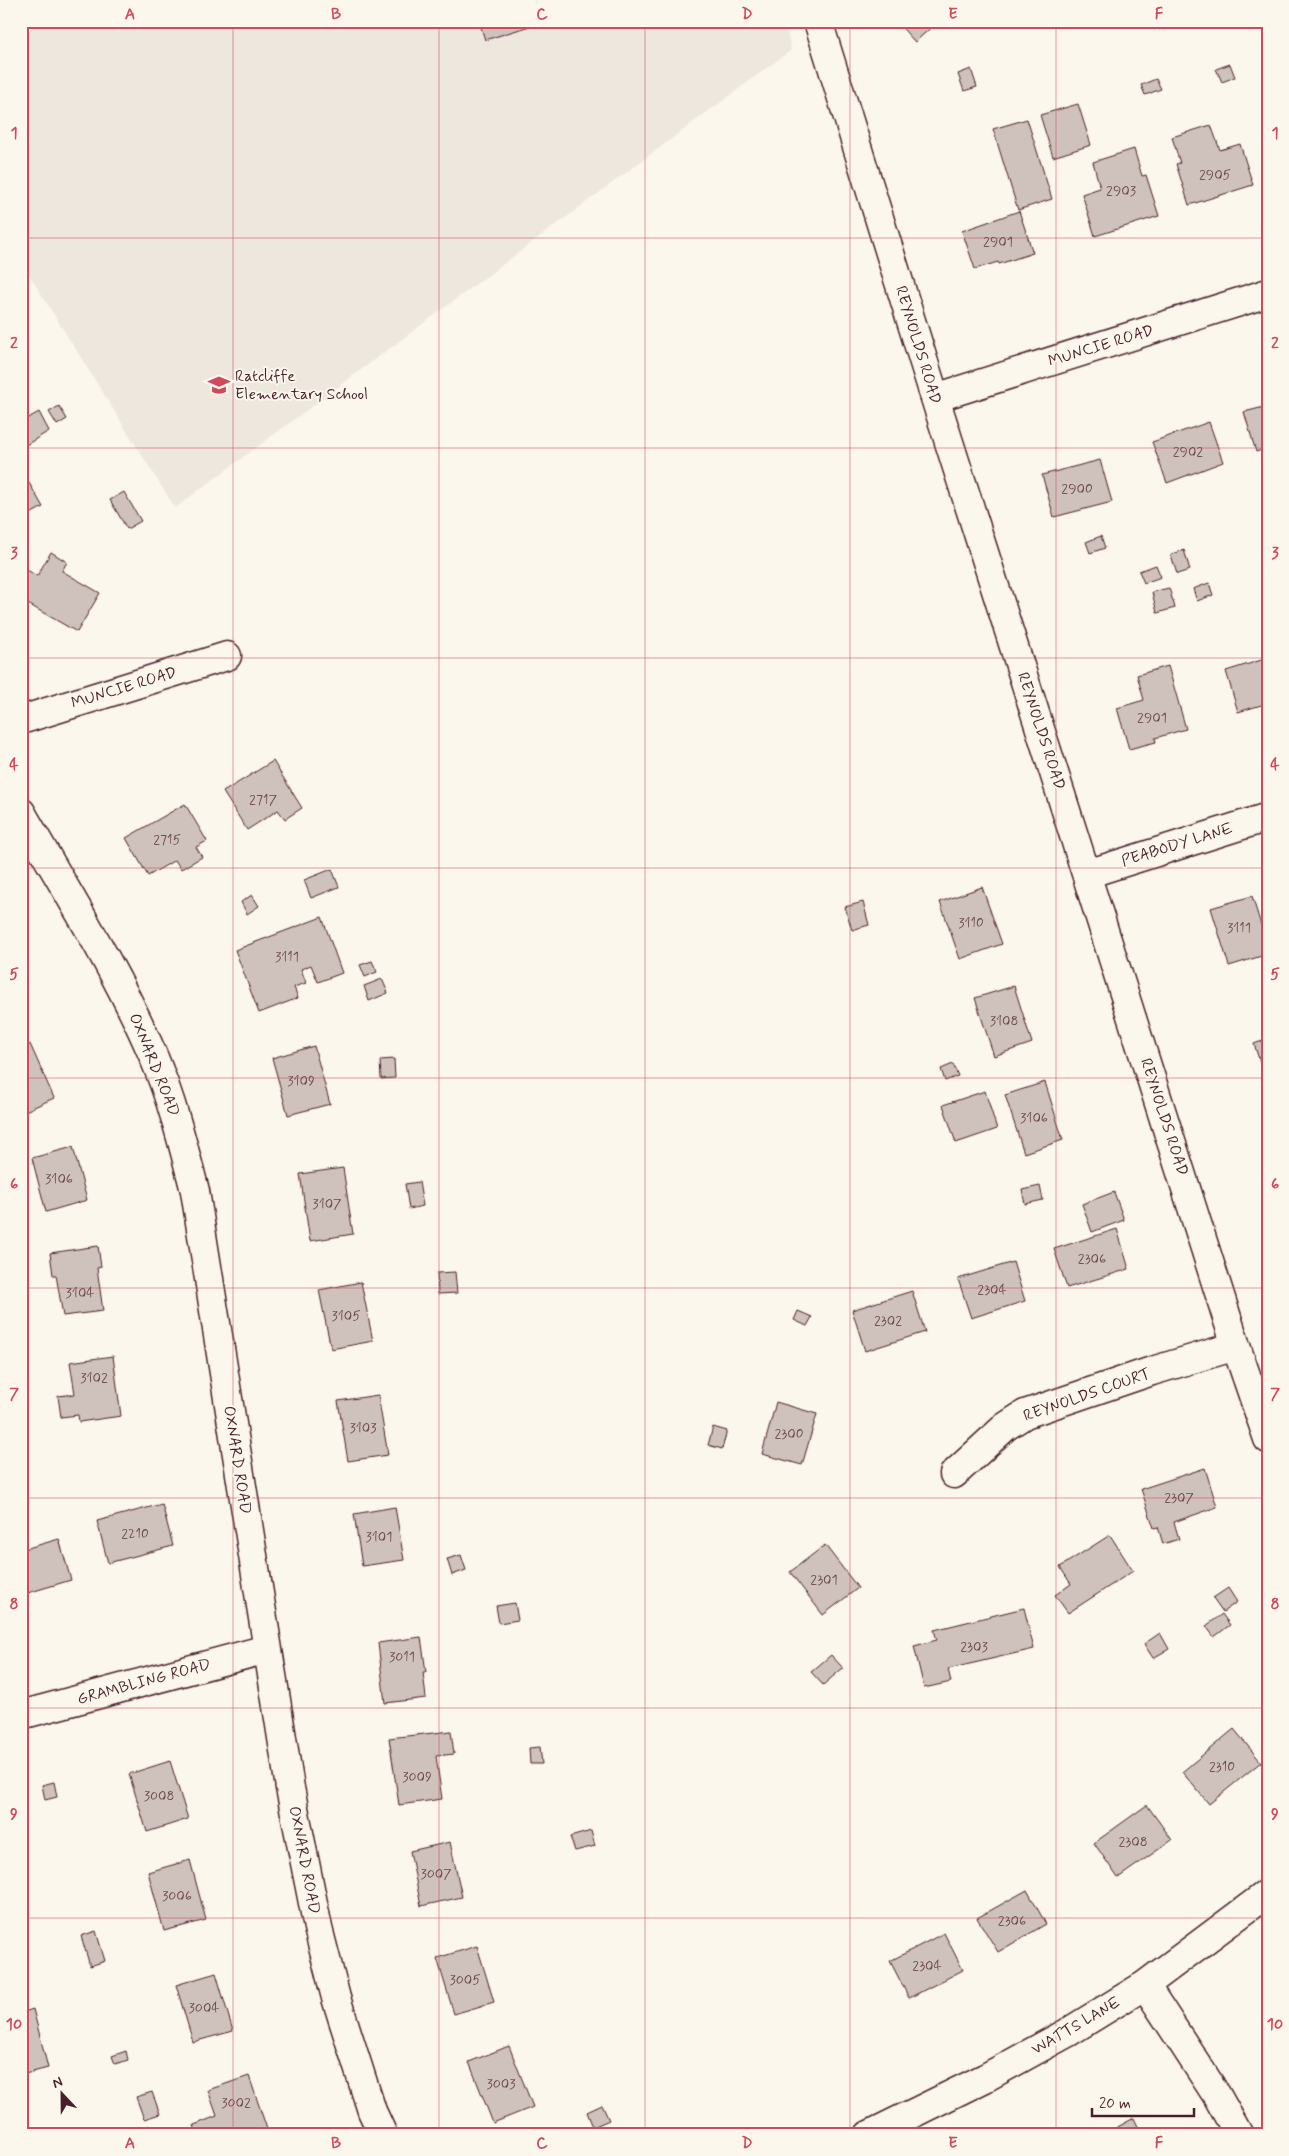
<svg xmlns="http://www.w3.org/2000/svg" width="1289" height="2156" font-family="Mynerve,sans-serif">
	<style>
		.built { fill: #eee7de }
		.building { fill: #cfc2bc; stroke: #4a1f2b }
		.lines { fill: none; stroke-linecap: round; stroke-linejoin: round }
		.minor-casing { stroke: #4a1f2b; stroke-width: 31 }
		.minor { stroke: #fbf7ec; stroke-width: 28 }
		.grid { fill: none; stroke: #d1495b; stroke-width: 1; stroke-opacity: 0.55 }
		.labels { text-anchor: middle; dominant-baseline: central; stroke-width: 4; stroke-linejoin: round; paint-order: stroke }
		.number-label { font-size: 14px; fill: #6b484f }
		.street-label { font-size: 16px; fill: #4a1f2b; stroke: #fbf7ec }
		.poi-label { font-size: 16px; fill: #4a1f2b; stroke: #fbf7ec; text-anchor: start }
		.neatline { fill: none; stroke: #d1495b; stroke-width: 2 }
		.grid-label { font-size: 16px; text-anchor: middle; font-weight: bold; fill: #d1495b }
	</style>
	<rect width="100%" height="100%" fill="#fbf7ec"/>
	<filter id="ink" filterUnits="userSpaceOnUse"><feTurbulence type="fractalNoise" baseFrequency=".02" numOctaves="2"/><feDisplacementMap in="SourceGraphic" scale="10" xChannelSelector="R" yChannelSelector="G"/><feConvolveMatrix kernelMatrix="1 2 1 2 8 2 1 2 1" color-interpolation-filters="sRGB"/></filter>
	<g filter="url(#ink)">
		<!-- built -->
		<path class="built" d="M21 21H785L791 50 175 508 21 262Z"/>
		<!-- building -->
		<path class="building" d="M479 21H546L485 40Z
			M896 21H933L935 24 915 42Z
			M1230 64 1235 77 1222 82 1216 69Z
			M971 69 977 87 964 91 958 74Z
			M1156 79 1161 89 1145 95 1141 85Z
			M1078 104 1091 145 1053 157 1040 115Z
			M1027 119 1052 199 1018 210 993 129Z
			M1211 125 1220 150 1240 144 1253 185 1189 205 1176 164 1180 163 1172 137Z
			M1134 149 1142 176 1146 175 1159 216 1095 236 1082 194 1100 188 1093 162Z
			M1019 211 1033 253 999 264 998 262 975 269 962 231Z
			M59 406 67 419 57 425 49 412Z
			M1268 406V448L1256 452 1244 412Z
			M39 412 49 431 21 448V422Z
			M1209 422 1223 462 1167 483 1152 442Z
			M1100 460 1112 502 1054 517 1042 475Z
			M21 469 43 507 21 519Z
			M124 492 141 521 127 529 110 500Z
			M1101 536 1105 548 1090 553 1086 542Z
			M1184 550 1190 570 1177 574 1171 555Z
			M51 552 67 562 62 571 100 593 77 632 21 600 22 567 37 576Z
			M1156 565 1161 577 1144 583 1139 571Z
			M1209 583 1213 595 1197 601 1193 589Z
			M1169 588 1175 608 1157 613 1152 592Z
			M1268 658V703L1238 712 1226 671Z
			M1168 666 1186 729 1155 738 1156 742 1129 749 1117 708 1144 700 1137 675Z
			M273 761 302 808 285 819 278 810 247 830 223 792Z
			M185 804 207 841 196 847 202 857 181 869 175 860 148 876 126 838Z
			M332 869 339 887 311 898 304 880Z
			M982 887 1002 944 960 959 940 902Z
			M252 895 259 906 247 914 241 902Z
			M1252 896 1268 948V954L1229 966 1211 908Z
			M863 902 869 925 852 930 845 907Z
			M322 917 342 973 318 982 311 965 301 969 306 983 294 987 298 998 259 1013 235 950Z
			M372 961 377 972 365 977 360 965Z
			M382 979 388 993 369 1001 364 986Z
			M1014 986 1032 1043 994 1056 975 998Z
			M1268 1039V1095L1262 1078 1265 1077 1254 1044Z
			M30 1044 54 1098 21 1113V1048Z
			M314 1046 330 1104 288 1115 272 1058Z
			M394 1059 395 1078 381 1079 380 1060Z
			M953 1064 958 1076 945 1081 941 1069Z
			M1045 1082 1063 1140 1024 1153 1005 1095Z
			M985 1091 997 1129 956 1143 943 1105Z
			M73 1147 87 1200 46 1212 32 1158Z
			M343 1168 353 1234 310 1241 300 1174Z
			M419 1182 423 1206 409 1209 405 1184Z
			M1040 1186 1043 1200 1025 1204 1022 1190Z
			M1114 1192 1124 1220 1092 1232 1082 1204Z
			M1117 1229 1129 1269 1067 1288 1054 1249Z
			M98 1246 101 1267 97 1268 103 1311 63 1316 56 1275H53L50 1253Z
			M1013 1262 1025 1301 971 1318 958 1279Z
			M455 1272 457 1293 438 1294 437 1273Z
			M361 1282 373 1341 331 1349 319 1290Z
			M912 1291 925 1332 865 1351 852 1310Z
			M798 1311 812 1317 807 1326 794 1320Z
			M113 1356 121 1416 79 1422 78 1415 61 1417 58 1396 75 1394 70 1362Z
			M378 1395 388 1455 348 1461 338 1401Z
			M776 1402 817 1414 802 1465 762 1454Z
			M713 1427 727 1431 722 1449 708 1445Z
			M1205 1468 1217 1507 1174 1522 1179 1539 1163 1544 1158 1527 1154 1528 1141 1489Z
			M162 1504 173 1546 108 1563 97 1521Z
			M395 1507 404 1560 362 1566 354 1514Z
			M1110 1535 1133 1571 1068 1613 1055 1595 1071 1584 1060 1567Z
			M59 1539 71 1580 21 1595V1550Z
			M825 1545 858 1588 823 1615 790 1572Z
			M461 1555 466 1570 452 1575 447 1559Z
			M1228 1588 1237 1602 1223 1612 1213 1598Z
			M515 1603 518 1620 499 1623 496 1606Z
			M1024 1608 1034 1649 948 1669 951 1682 924 1688 914 1646 937 1640 934 1630Z
			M1222 1614 1230 1625 1214 1637 1206 1626Z
			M1160 1633 1169 1649 1153 1658 1144 1644Z
			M421 1637 426 1672H423L426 1698 385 1703 378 1643Z
			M831 1655 843 1668 823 1685 811 1672Z
			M1234 1729 1261 1762 1209 1804 1182 1772Z
			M451 1731 454 1754 436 1756 442 1799 399 1805 389 1738Z
			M540 1747 542 1764H530L529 1748Z
			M170 1761 188 1819 147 1832 129 1774Z
			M54 1782 57 1797 45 1800 42 1785Z
			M1147 1805 1172 1840 1118 1878 1094 1843Z
			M591 1831 595 1846 575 1851 570 1837Z
			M450 1842 462 1897 421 1906 410 1851Z
			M190 1860 206 1920 164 1931 148 1872Z
			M1027 1890 1046 1924 998 1952 977 1918Z
			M96 1931 105 1961 90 1966 81 1936Z
			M944 1933 963 1970 909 1998 890 1961Z
			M477 1946 494 2002 454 2014 437 1958Z
			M216 1973 233 2031 193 2042 176 1985Z
			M33 2009 48 2068 21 2075V2013Z
			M509 2046 533 2107 493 2123 469 2062Z
			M126 2051 128 2060 115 2064 112 2056Z
			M249 2076 269 2135H197L194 2125 217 2116 208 2090Z
			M152 2092 160 2114 144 2119 136 2097Z
			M602 2105 609 2120 593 2127 587 2112Z
			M1134 2118 1142 2135H1103Z
			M149 2126 151 2135H132L131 2131Z"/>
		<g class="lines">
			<!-- minor casing -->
			<g class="minor-casing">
				<path id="minor" d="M818 21 935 398 1236 1346 1268 1439
					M935 398 1268 293
					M21 720 227 656
					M21 812C66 891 116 969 152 1053 171 1097 183 1144 195 1191L290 1788 318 1928 336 1998 372 2111 383 2135
					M1087 874 1268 817
					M954 1474 1005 1427 1025 1414 1152 1371 1236 1346
					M21 1715 267 1649
					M1145 1985 1216 2094 1239 2135
					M869 2135 985 2078 1067 2033 1145 1985 1268 1893"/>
			</g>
			<!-- minor -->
			<use href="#minor" class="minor"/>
		</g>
	</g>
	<!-- grid -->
	<path class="grid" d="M233 21V2135M439 21V2135M645 21V2135M850 21V2135M1056 21V2135M21 238H1268M21 448H1268M21 658H1268M21 868H1268M21 1078H1268M21 1288H1268M21 1498H1268M21 1708H1268M21 1918H1268"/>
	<!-- icons -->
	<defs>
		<g id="school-bare" transform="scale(1.725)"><path d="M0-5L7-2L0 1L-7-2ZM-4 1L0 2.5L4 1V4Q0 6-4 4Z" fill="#d1495b" stroke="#fbf7ec" stroke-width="2.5" paint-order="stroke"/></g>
	</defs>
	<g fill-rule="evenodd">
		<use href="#school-bare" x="219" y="385"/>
	</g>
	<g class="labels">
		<!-- number labels -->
		<g class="number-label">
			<text x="1215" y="175">2905</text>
			<text x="1121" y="191">2903</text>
			<text x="998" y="242">2901</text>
			<text x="1188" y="452">2902</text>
			<text x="1077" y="489">2900</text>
			<text x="1152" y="718">2901</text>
			<text x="263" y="800">2717</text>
			<text x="167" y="840">2715</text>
			<text x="971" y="923">3110</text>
			<text x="1239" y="928">3111</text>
			<text x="287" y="957">3111</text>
			<text x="1004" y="1021">3108</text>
			<text x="301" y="1081">3109</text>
			<text x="1034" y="1118">3106</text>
			<text x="59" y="1179">3106</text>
			<text x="327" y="1204">3107</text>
			<text x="1092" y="1259">2306</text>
			<text x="992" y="1290">2304</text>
			<text x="80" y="1293">3104</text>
			<text x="346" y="1316">3105</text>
			<text x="888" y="1321">2302</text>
			<text x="94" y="1378">3102</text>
			<text x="363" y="1428">3103</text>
			<text x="789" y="1434">2300</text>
			<text x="1179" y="1498">2307</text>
			<text x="135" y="1534">2210</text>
			<text x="379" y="1537">3101</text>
			<text x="824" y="1580">2301</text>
			<text x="974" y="1647">2303</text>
			<text x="402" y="1657">3011</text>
			<text x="1222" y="1767">2310</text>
			<text x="417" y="1777">3009</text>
			<text x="159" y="1796">3008</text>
			<text x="1133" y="1842">2308</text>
			<text x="436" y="1874">3007</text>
			<text x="177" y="1896">3006</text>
			<text x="1012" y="1921">2306</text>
			<text x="927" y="1966">2304</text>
			<text x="465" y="1980">3005</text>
			<text x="204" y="2008">3004</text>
			<text x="501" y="2084">3003</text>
			<text x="236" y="2103">3002</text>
		</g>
		<!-- street labels -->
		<g class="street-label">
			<text transform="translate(918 345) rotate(73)">REYNOLDS ROAD</text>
			<text transform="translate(1101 346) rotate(-17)">MUNCIE ROAD</text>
			<text transform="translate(124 688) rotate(-17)">MUNCIE ROAD</text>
			<text transform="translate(1041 731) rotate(72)">REYNOLDS ROAD</text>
			<text transform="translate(1177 845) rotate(-17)">PEABODY LANE</text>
			<text transform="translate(154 1065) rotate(68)">OXNARD ROAD</text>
			<text transform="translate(1164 1117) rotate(72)">REYNOLDS ROAD</text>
			<text transform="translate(1087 1395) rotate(-19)">REYNOLDS COURT</text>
			<text transform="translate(237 1460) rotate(81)">OXNARD ROAD</text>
			<text transform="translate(144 1682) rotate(-15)">GRAMBLING ROAD</text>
			<text transform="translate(304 1860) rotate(79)">OXNARD ROAD</text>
			<text transform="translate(1076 2026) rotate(-30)">WATTS LANE</text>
		</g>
		<!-- poi labels -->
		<g class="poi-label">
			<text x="235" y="376">Ratcliffe<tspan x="235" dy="18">Elementary School</tspan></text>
		</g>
	</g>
	<!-- margin -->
	<rect width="1289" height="2156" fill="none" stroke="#fbf7ec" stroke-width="55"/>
	<!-- north arrow -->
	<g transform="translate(62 2094) rotate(338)" stroke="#fbf7ec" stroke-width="4" paint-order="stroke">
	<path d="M0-4L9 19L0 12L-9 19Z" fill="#4a1f2b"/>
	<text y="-8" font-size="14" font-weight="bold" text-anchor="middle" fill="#4a1f2b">N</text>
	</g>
	<!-- scale -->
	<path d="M1092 2108v8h102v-8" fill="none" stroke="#4a1f2b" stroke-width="2.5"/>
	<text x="1099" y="2108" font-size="15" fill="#4a1f2b" stroke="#fbf7ec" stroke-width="4" paint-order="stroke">20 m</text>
	<rect x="28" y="28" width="1234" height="2100" class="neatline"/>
	<g class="grid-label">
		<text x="130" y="19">A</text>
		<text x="336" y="19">B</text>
		<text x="542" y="19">C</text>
		<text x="747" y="19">D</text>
		<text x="953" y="19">E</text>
		<text x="1159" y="19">F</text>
		<text x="14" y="138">1</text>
		<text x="1275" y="138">1</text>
		<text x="14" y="348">2</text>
		<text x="1275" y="348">2</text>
		<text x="14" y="558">3</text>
		<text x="1275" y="558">3</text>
		<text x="14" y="769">4</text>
		<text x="1275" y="769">4</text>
		<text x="14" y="979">5</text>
		<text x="1275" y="979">5</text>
		<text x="14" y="1189">6</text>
		<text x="1275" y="1189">6</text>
		<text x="14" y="1399">7</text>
		<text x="1275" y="1399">7</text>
		<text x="14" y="1609">8</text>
		<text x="1275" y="1609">8</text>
		<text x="14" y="1819">9</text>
		<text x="1275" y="1819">9</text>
		<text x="14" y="2029">10</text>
		<text x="1275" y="2029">10</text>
		<text x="130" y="2148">A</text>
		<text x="336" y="2148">B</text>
		<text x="542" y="2148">C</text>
		<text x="747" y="2148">D</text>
		<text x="953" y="2148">E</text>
		<text x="1159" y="2148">F</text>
	</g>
</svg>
